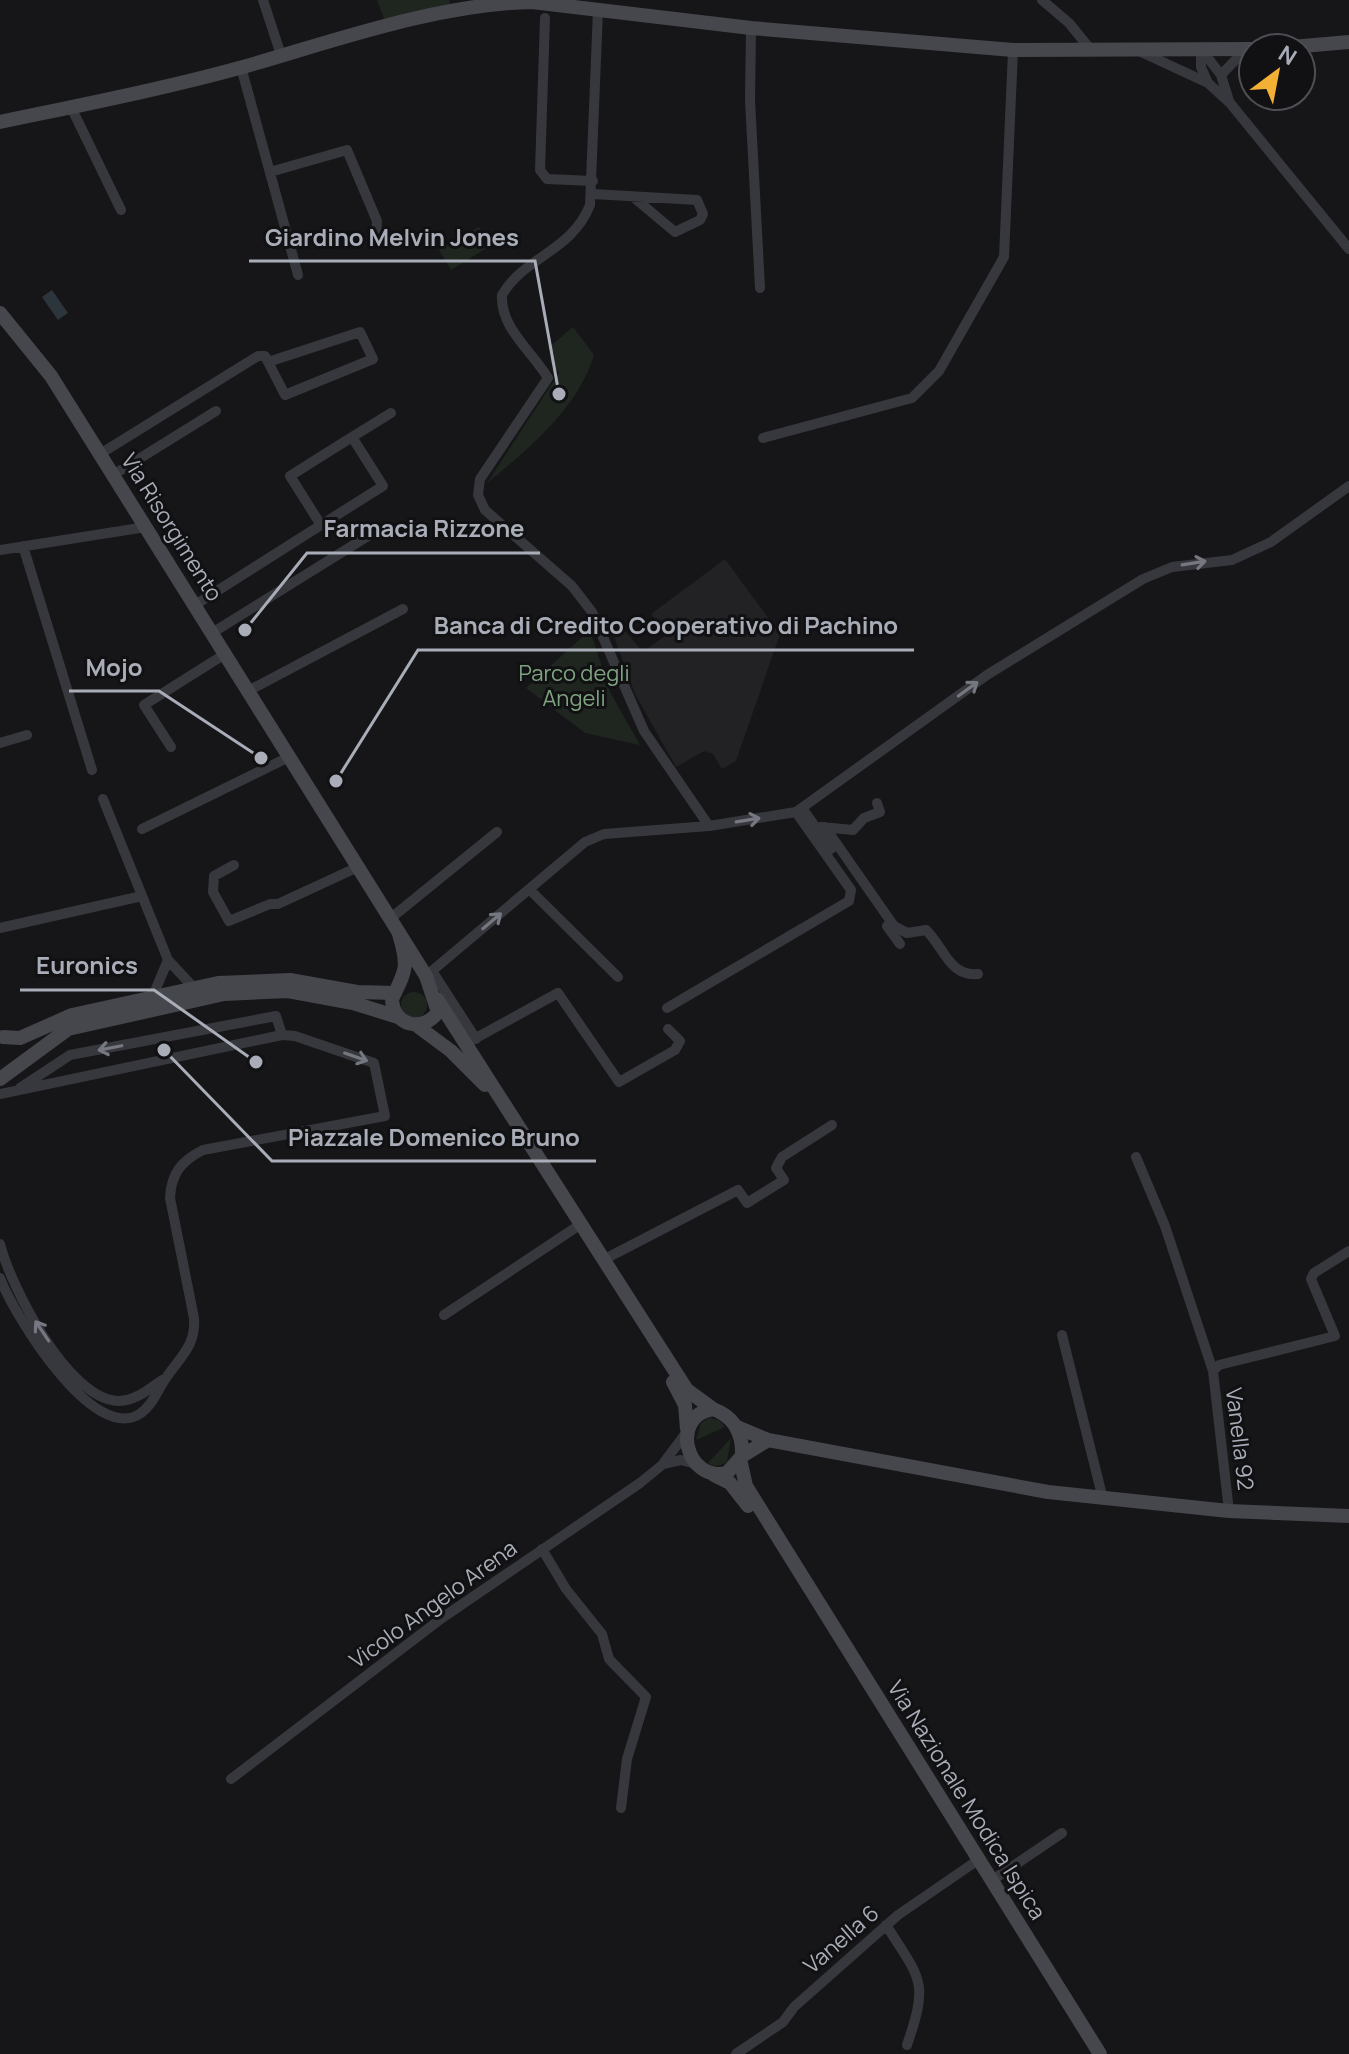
<svg xmlns="http://www.w3.org/2000/svg" width="1349" height="2054" font-family="Manrope,sans-serif">
	<style>
		.built { fill: #222225 }
		.green { fill: #1e261f }
		.water { fill: #2c353c }
		.lines { fill: none; stroke-linecap: round; stroke-linejoin: round }
		.street { stroke: #37383d; stroke-width: 10 }
		.secondary { stroke: #45474d; stroke-width: 14 }
		.oneway { stroke: #757881 }
		.labels { text-anchor: middle; dominant-baseline: central; stroke-width: 6; stroke-linejoin: round; paint-order: stroke }
		.street-label { font-size: 22px; fill: #a8adb8; stroke: #111113 }
		.park-label { font-size: 22px; fill: #7fa381; stroke: #111113 }
		.leader { fill: none; stroke: #a8adb8; stroke-width: 3 }
		.callout-dot { fill: #a8adb8; stroke: #111113; stroke-width: 3 }
		.callout-label { font-size: 24px; text-anchor: middle; font-weight: bold; fill: #a8adb8; stroke: #111113; stroke-width: 6; stroke-linejoin: round; paint-order: stroke }
	</style>
	<rect width="100%" height="100%" fill="#161618"/>
	<!-- built -->
	<path class="built" d="M725 559 780 634 736 761 722 769 713 754 704 751 676 767 635 694 612 631 621 626 643 652 666 635 651 614Z"/>
	<!-- green -->
	<path class="green" d="M377 0H449L452 10 386 24Z
		M479 227 490 246 451 270 439 250Z
		M573 327 594 355C578 408 529 449 487 483L559 373 550 362 554 354 548 348Z
		M590 630 610 692 640 745 585 733 526 688Z
		M401 1005a13 13 0 1 1 26 0a13 13 0 1 1-26 0Z
		M709 1418 719 1420 725 1427 696 1440 701 1423Z
		M731 1438 727 1462C720 1466 714 1468 708 1463Z"/>
	<!-- water -->
	<path class="water" d="M52 290 68 313 58 320 42 297Z"/>
	<g class="lines">
		<!-- street -->
		<path class="street" d="M263 0 281 55
			M1042 0 1069 23 1091 50
			M598 10 590 205C572 251 524 257 502 295 500 328 532 351 548 378L480 479 478 495 485 510 572 586 592 612 644 731 709 826
			M545 18 540 170 547 179 593 181
			M751 28 750 100 760 288
			M1201 49V67L1208 83
			M1201 49 1221 75
			M1139 51 1208 83 1230 103 1349 249
			M241 67 298 275
			M1229 101 1221 75 1246 49
			M71 107 121 210
			M270 172 347 150 377 221 376 237
			M593 194 697 200 703 214 700 220 675 232 632 196
			M352 437 391 413
			M763 438 912 398 939 371 1004 257 1013 50
			M100 454 258 356H265L285 395 373 359 360 332 268 362
			M113 475 216 411
			M23 546 92 770
			M0 550 146 527
			M195 605 321 525 290 476 352 437 383 486 321 525
			M212 633 368 536
			M248 691 403 609
			M0 743 27 735
			M171 747 144 705 225 654
			M103 799 168 960 195 989
			M802 808 831 849
			M821 827 853 830 864 818 880 812 877 803
			M825 827 894 926 907 933 926 930C944 947 949 977 978 974
			M142 829 289 757
			M234 865 214 876 213 892 229 921 270 904H278L358 867
			M529 889 618 977
			M391 918 497 832
			M887 926 900 944
			M0 928 142 896
			M432 971 476 1039
			M426 976 585 842 604 834 709 826 796 812 987 675 1143 579 1172 567 1232 560 1271 542 1349 486
			M152 998 168 960
			M667 1008 849 901 851 890 796 812
			M467 1043 558 993 619 1082 675 1050 680 1041 668 1029
			M20 1088 70 1055 276 1016 282 1035
			M0 1094 282 1035 295 1036 374 1063 385 1116 203 1150C181 1161 171 1174 170 1198L194 1318C196 1346 180 1357 166 1378 158 1389 153 1405 141 1413 94 1447 13 1313 0 1278
			M1136 1157 1165 1226 1213 1371
			M0 1244C11 1287 68 1399 118 1401 135 1401 148 1390 162 1380
			M603 1260 738 1190 747 1203 784 1180 776 1168 782 1157 832 1125
			M444 1315 581 1224
			M1062 1335 1103 1499
			M663 1464 681 1460 696 1464
			M1229 1511 1213 1371 1219 1365 1335 1336 1311 1279 1314 1273 1349 1251
			M542 1549 566 1589 602 1634 609 1659 646 1697 627 1759 621 1808
			M231 1779 442 1618 640 1483 662 1465 686 1433
			M991 1881 1062 1833
			M886 1925C921 1980 929 1981 907 2045
			M736 2054 783 2022 794 2007 898 1915 978 1860"/>
		<!-- secondary -->
		<path class="secondary" d="M1280 48 1349 42
			M0 122C81 105 163 89 243 67 334 41 437 4 532 2L751 28 1013 50 1253 49
			M0 313 51 376 426 976 438 1012C423 1033 393 1026 392 999 406 970 409 967 399 934
			M437 999 687 1390 713 1409
			M416 1025 451 1051 485 1085
			M3 1037 20 1038 72 1015 218 983 290 980 357 992 395 993
			M0 1079 68 1029 224 994 288 991 353 1003 398 1017
			M673 1382 685 1405 687 1429
			M737 1427 768 1440 1048 1492 1229 1511 1349 1516
			M742 1456C743 1434 735 1417 713 1409 669 1416 686 1483 727 1473L742 1456 768 1440
			M740 1459 746 1486 1100 2054
			M714 1475 730 1483 748 1506"/>
	</g>
	<!-- one-way arrows -->
	<defs><path id="oneway-shaft" d="M-6 0H5M1.5-3L5.5 0L1.5 3" fill="none" stroke-width="1.6" stroke-linecap="round" stroke-linejoin="round" transform="scale(2)"/></defs>
	<g class="oneway">
		<use href="#oneway-shaft" transform="translate(1194 563) rotate(-9)"/>
		<use href="#oneway-shaft" transform="translate(968 689) rotate(-36)"/>
		<use href="#oneway-shaft" transform="translate(748 820) rotate(-9)"/>
		<use href="#oneway-shaft" transform="translate(492 921) rotate(-40)"/>
		<use href="#oneway-shaft" transform="translate(110 1048) rotate(169)"/>
		<use href="#oneway-shaft" transform="translate(356 1057) rotate(19)"/>
		<use href="#oneway-shaft" transform="translate(42 1331) rotate(-124)"/>
	</g>
	<g class="labels">
		<!-- street labels -->
		<g class="street-label">
			<text transform="translate(172 527) rotate(58)">Via Risorgimento</text>
			<text transform="translate(1240 1439) rotate(83)">Vanella 92</text>
			<text transform="translate(433 1604) rotate(-36)">Vicolo Angelo Arena</text>
			<text transform="translate(967 1800) rotate(58)">Via Nazionale Modica Ispica</text>
			<text transform="translate(841 1939) rotate(-41)">Vanella 6</text>
		</g>
		<!-- park labels -->
		<g class="park-label">
			<text x="574" y="673">Parco degli<tspan x="574" dy="25">Angeli</tspan></text>
		</g>
	</g>
	<!-- callouts -->
	<path class="leader" d="M559 394L535 261H249M245 630L307 553H540M336 781L418 650H914M261 758L159 691H69M256 1062L154 990H20M164 1050L272 1161H596"/>
	<g class="callout-dot">
		<circle cx="559" cy="394" r="8"/>
		<circle cx="245" cy="630" r="8"/>
		<circle cx="336" cy="781" r="8"/>
		<circle cx="261" cy="758" r="8"/>
		<circle cx="256" cy="1062" r="8"/>
		<circle cx="164" cy="1050" r="8"/>
	</g>
	<g class="callout-label">
		<text x="392" y="246">Giardino Melvin Jones</text>
		<text x="424" y="537">Farmacia Rizzone</text>
		<text x="666" y="634">Banca di Credito Cooperativo di Pachino</text>
		<text x="114" y="676">Mojo</text>
		<text x="87" y="974">Euronics</text>
		<text x="434" y="1146">Piazzale Domenico Bruno</text>
	</g>
	<!-- north arrow -->
	<g transform="translate(1277 72) rotate(32)"><circle r="38" fill="#111113" stroke="#4d4f55" stroke-width="2"/>
	<path d="M0-6L14 30L0 20L-14 30Z" fill="#f2b134"/>
	<text y="-12" font-size="22" font-weight="bold" text-anchor="middle" fill="#a8adb8">N</text>
	</g>
</svg>
